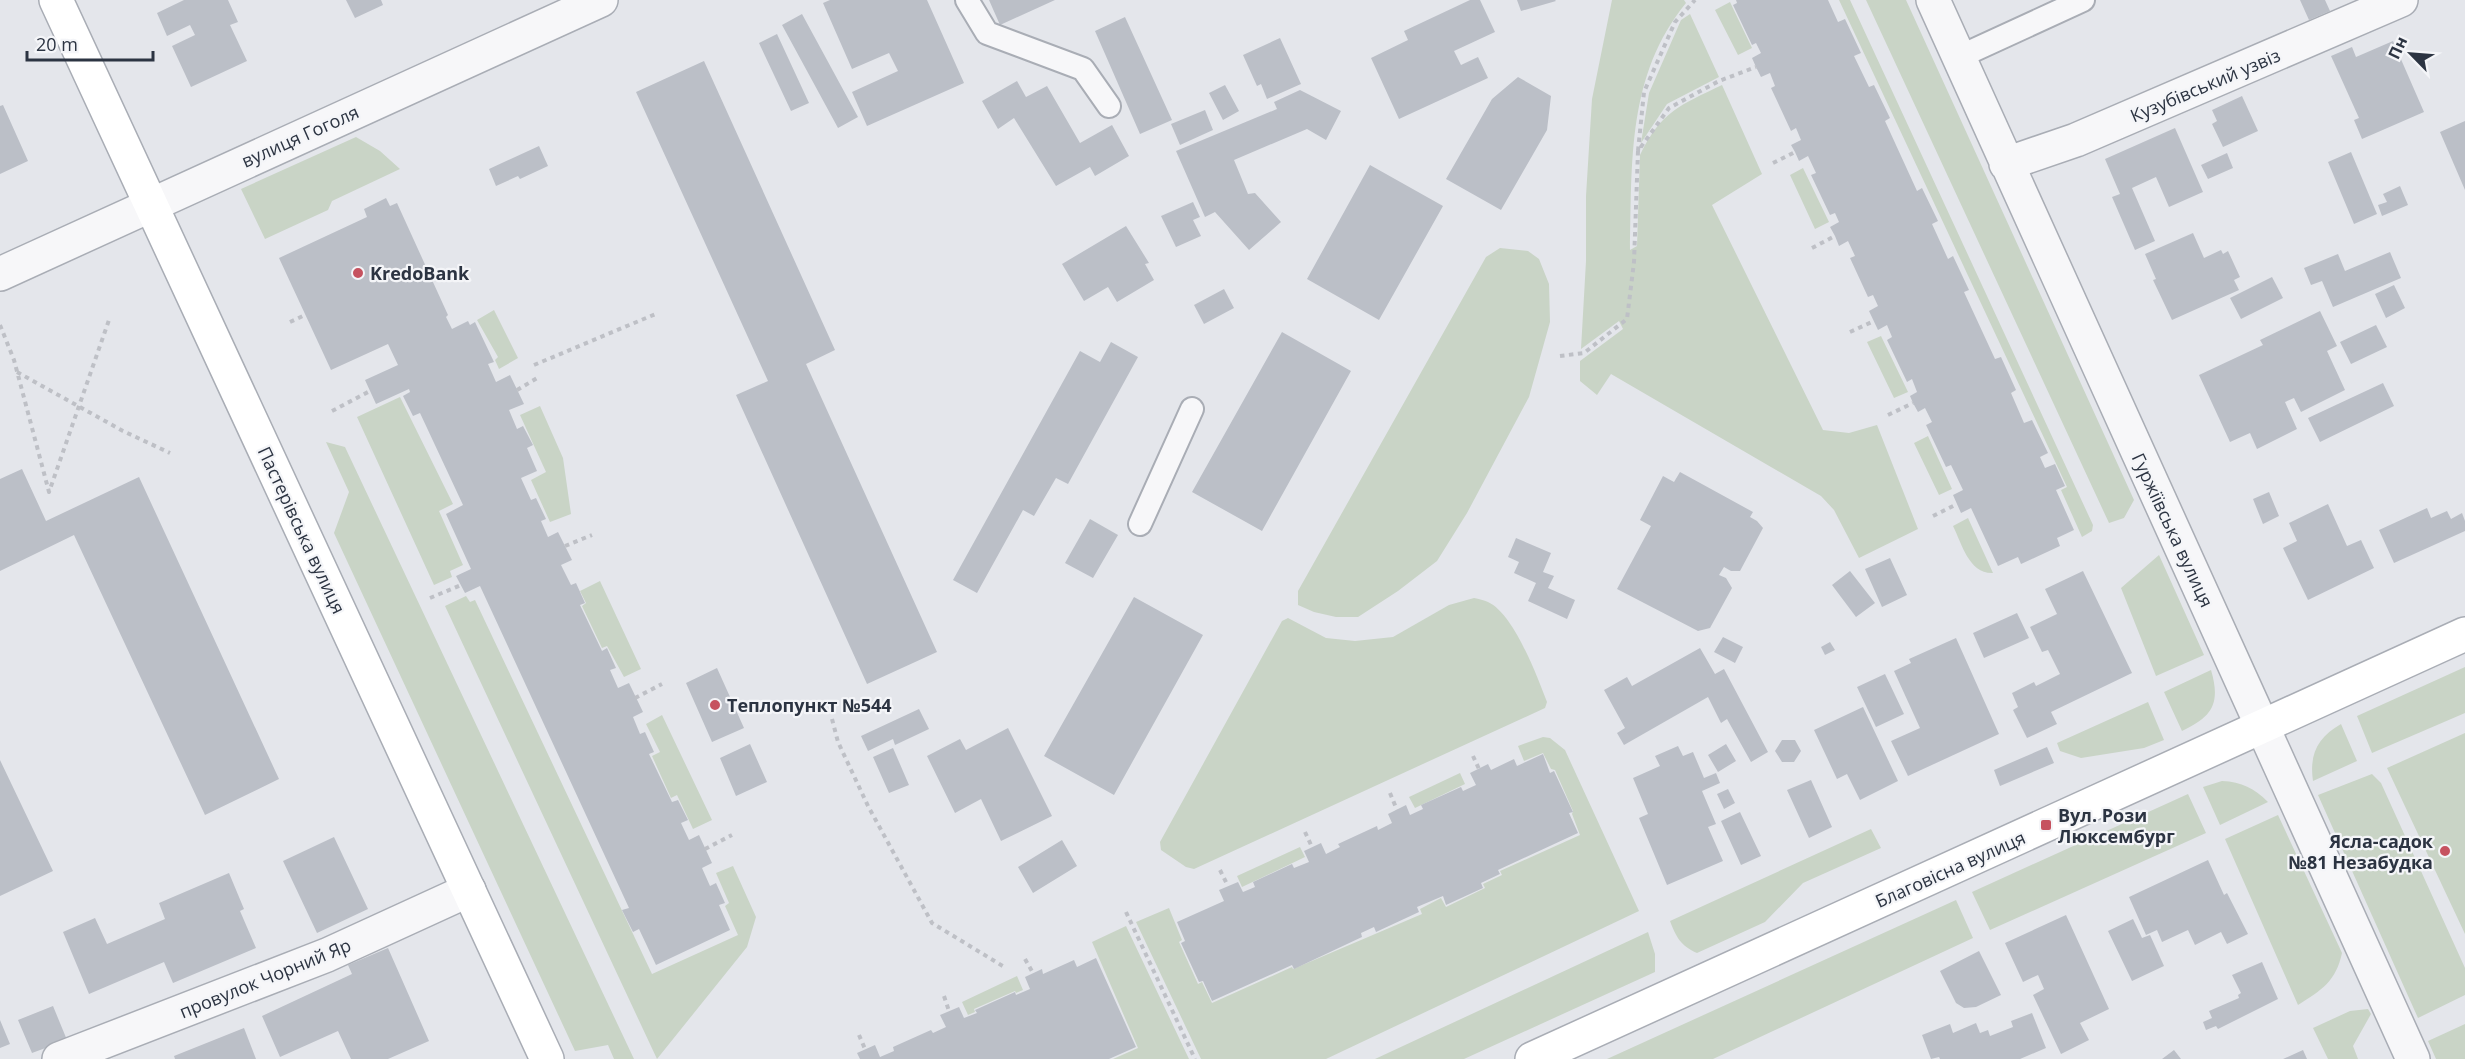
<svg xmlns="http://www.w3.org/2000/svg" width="2465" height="1059" font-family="'Open Sans',sans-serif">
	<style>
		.green { fill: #c9d4c6 }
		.building { fill: #bbbfc7 }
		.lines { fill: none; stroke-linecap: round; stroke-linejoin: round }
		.service-casing { stroke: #a9adb5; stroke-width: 26 }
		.minor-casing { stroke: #a9adb5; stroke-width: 36 }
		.secondary-casing { stroke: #a9adb5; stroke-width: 36 }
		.path { stroke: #bec0c6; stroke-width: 4; stroke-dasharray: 4.5 4.5; stroke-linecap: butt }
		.service { stroke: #f7f7f9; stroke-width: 22 }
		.minor { stroke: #f7f7f9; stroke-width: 33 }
		.secondary { stroke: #fff; stroke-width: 33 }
		.poi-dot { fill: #c6525f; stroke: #f4f5f8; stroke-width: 2 }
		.labels { text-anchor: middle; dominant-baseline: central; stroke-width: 4.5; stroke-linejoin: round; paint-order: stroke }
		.street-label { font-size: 18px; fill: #2c3442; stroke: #f4f5f8 }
		.poi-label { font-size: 18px; font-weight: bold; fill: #2c3442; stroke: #f4f5f8; text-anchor: start }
	</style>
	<rect width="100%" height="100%" fill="#e4e6eb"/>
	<!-- green -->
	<path class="green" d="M1612 0H1684L1686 3C1627 75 1632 162 1630 250L1637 246 1640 155C1661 111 1681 105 1722 85L1762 174 1712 205 1823 430 1849 433 1877 425 1918 529 1859 558 1834 510 1821 496 1611 374 1597 395 1580 381V361L1623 329 1619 321 1581 349 1586 261V196L1592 99Z
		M1839 0H1850L2093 525 2092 531 2082 537 2061 490 2067 487Z
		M1866 0H1906L2134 500 2124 518 2109 523Z
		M1730 2 1752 48 1738 55 1715 10Z
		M1690 14 1719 77 1667 104 1641 143 1649 93 1681 20Z
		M356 137 380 151 400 169 332 201 328 210 265 239 241 189Z
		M1803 168 1829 222 1815 229 1790 175Z
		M1500 248 1528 251 1539 259 1549 284 1550 322 1529 397 1467 513 1437 561 1398 591 1358 617H1336L1314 612 1298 605V591L1486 257Z
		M494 310 518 358 499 369 495 360 498 357 477 320Z
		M1881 336 1908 392 1894 398 1867 342Z
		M400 397 453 504 439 511 463 565 450 571 452 577 434 585 357 417Z
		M540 406 563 458 571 514 550 522 531 480 546 472 520 415Z
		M1928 436 1952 489 1939 495 1914 443Z
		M326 442 345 447 634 1059H614L608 1045 575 1051 334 533 349 492Z
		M1968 518 1993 573C1969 574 1962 544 1953 526Z
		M2159 555 2204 655 2156 676 2121 588Z
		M600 581 641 669 624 677 607 646 602 648 582 606 586 603 580 591Z
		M466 596 470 602 475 600 652 974 738 935 725 906 729 903 716 873 733 866 756 917 747 947 657 1059 445 606Z
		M1474 598C1479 599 1484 600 1488 602 1514 614 1537 676 1547 702L1545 708 1194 869 1186 867 1161 850 1160 842 1282 621 1288 618 1326 638 1355 641 1393 637 1449 605Z
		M2465 667V713L2372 753 2357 716Z
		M2211 670C2221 704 2212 717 2182 731L2164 692Z
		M2148 702 2164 740 2144 748 2081 758 2060 751 2057 743Z
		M662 715 712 820 693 829 677 795 671 798 652 756 660 752 646 724Z
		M2341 724 2357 761 2313 781C2309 754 2318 737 2341 724Z
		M2465 733V934L2387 768Z
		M1543 737 1550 738 1565 750 1639 911 1326 1059H1201L1136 922 1169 908 1182 940 1179 942 1198 984 1202 982 1212 1003 1292 967 1293 969 1422 914 1420 909 1441 898 1446 907 1485 888 1483 884 1502 875 1500 871 1580 835 1572 814 1573 811 1555 770 1551 769 1543 753 1524 761 1518 746Z
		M1460 773 1465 784 1415 808 1409 797Z
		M2372 774 2381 783 2465 968V995L2418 1018 2318 795Z
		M2222 781C2242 782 2254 788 2268 802L2220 825 2203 787Z
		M2188 794 2206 833 1990 930 1972 892Z
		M2278 815 2342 953C2336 981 2322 990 2298 1005L2225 839Z
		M1871 829 1881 848 1803 883 1765 922 1697 953C1681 946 1676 937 1670 921Z
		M1300 847 1305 857 1242 887 1237 876Z
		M1956 900 1973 938 1713 1059H1607Z
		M1126 926 1189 1059H1113L1138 1048 1092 942Z
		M1648 932 1655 954V972L1464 1059H1375Z
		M1017 976 1023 990 1016 993 1015 991 974 1009 975 1012 968 1015 962 1002Z
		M2368 1009 2371 1014 2353 1046 2358 1059H2328L2313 1028 2350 1011Z
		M2465 1024V1059H2436L2428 1041Z"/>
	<!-- building -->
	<path class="building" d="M184 0H228L238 22 230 25 247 61 191 87 172 46 195 35 190 25 167 36 157 13Z
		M346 0H381L383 5 355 18Z
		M830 0H927L964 83 867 126 852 92 898 71 889 53 852 69 823 3Z
		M989 0H1055L1000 25Z
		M1470 0H1480L1495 32 1454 51 1461 65 1478 57 1488 78 1399 119 1371 58 1408 40 1404 31Z
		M1517 0H1555L1556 1 1521 11Z
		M1736 0H1828L1838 22 1845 19 1861 53 1854 56 1869 87 1874 85 1890 118 1885 121 1917 191 1922 188 1938 221 1932 224 1948 259 1953 256 1969 290 1964 292 1995 359 2001 357 2016 390 2011 393 2024 423 2032 420 2048 453 2040 457 2045 468 2055 464 2065 486 2056 490 2074 530 2057 538 2060 546 2021 564 2018 557 1998 566 1971 508 1961 513 1953 495 1963 490 1951 465 1946 467 1926 425 1932 422 1925 408 1918 412 1913 403 1910 396 1917 392 1912 379 1907 382 1887 340 1892 337 1887 325 1878 330 1869 311 1878 306 1873 295 1868 297 1850 258 1855 256 1848 241 1839 246 1835 236 1830 227 1839 222 1835 213 1830 215 1811 175 1816 173 1808 156 1799 161 1795 152 1791 145 1801 140 1796 128 1791 131 1771 88 1775 86 1770 73 1761 77 1756 67 1752 58 1761 53 1756 43 1752 45 1733 5 1737 3Z
		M2300 0H2325L2330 11 2309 20Z
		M802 14 858 117 838 128 782 25Z
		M1125 17 1172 120 1140 134 1095 31Z
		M777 34 809 103 791 111 759 43Z
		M1280 38 1301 84 1267 99 1261 84 1257 86 1243 55Z
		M2393 41 2424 112 2362 139 2354 120 2359 118 2331 56 2352 47 2356 57Z
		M704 61 835 350 806 364 937 652 867 684 736 395 768 381 636 92Z
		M1518 77 1551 96 1547 130 1501 210 1446 179 1492 99Z
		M1017 81 1026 97 1047 86 1080 143 1112 125 1129 156 1095 176 1090 167 1056 186 1014 118 998 129 982 101Z
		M1225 85 1239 111 1223 120 1209 93Z
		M1300 90 1341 111 1326 140 1307 129 1234 160 1248 194 1255 193 1281 222 1249 250 1215 212 1205 217 1176 151 1277 109 1274 102Z
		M2242 96 2258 131 2223 147 2212 124 2217 121 2212 110Z
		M3 105 28 161 0 174V106Z
		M1205 110 1213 130 1180 145 1171 124Z
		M2465 121V190L2440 132Z
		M2175 128 2203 192 2169 207 2156 177 2132 188 2155 241 2135 250 2112 197 2120 194 2105 159Z
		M539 146 548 166 520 179 518 176 496 186 489 169Z
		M2351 152 2377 214 2354 224 2328 162Z
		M2227 153 2233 168 2208 179 2201 165Z
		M1370 165 1443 206 1379 320 1307 279Z
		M2400 186 2408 205 2382 216 2378 205 2387 202 2383 194Z
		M386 198 390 206 397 203 448 315 446 317 452 329 468 321 470 325 475 322 494 362 488 364 496 382 510 375 524 404 509 410 517 429 523 426 533 445 527 448 537 471 521 478 531 500 536 498 546 519 541 521 548 537 558 532 572 560 561 565 571 585 576 583 585 603 580 605 602 651 607 648 616 668 610 670 618 688 629 683 643 712 633 717 640 734 645 732 654 752 649 754 672 802 678 800 688 820 681 823 689 840 699 835 712 863 702 868 710 886 716 883 725 903 719 905 730 930 656 965 639 929 633 932 622 910 629 908 480 586 465 593 456 576 471 569 446 514 463 505 420 413 413 416 403 396 410 392 409 389 376 404 365 380 398 365 388 344 331 370 279 258 367 217 364 209Z
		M1193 202 1200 217 1193 220 1201 236 1176 247 1161 216Z
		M1126 226 1149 263 1145 264 1154 280 1117 302 1108 287 1084 301 1062 264Z
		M2193 233 2204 258 2221 250 2223 254 2228 251 2240 277 2234 280 2239 290 2172 320 2153 280 2156 279 2145 254Z
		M2390 252 2401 278 2333 307 2322 281 2311 285 2304 268 2338 254 2345 271Z
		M2272 277 2283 298 2241 319 2230 298Z
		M2394 285 2405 308 2386 318 2375 294Z
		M1224 289 1234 308 1204 324 1194 305Z
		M2320 311 2337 346 2327 351 2345 390 2301 412 2294 398 2285 402 2297 429 2257 449 2250 433 2230 442 2199 375 2263 345 2260 340Z
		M2376 325 2387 347 2351 364 2340 342Z
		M1282 332 1351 371 1262 531 1192 492Z
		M1111 342 1138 357 1068 484 1056 478 1034 516 1023 510 977 593 953 580 1080 351 1100 362Z
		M2383 383 2394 406 2320 442 2308 418Z
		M22 469 46 521 139 477 279 779 205 815 74 535 0 571V479Z
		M1680 472 1753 512 1750 517 1757 521 1763 528 1740 571H1731L1724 567 1719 575 1726 578 1732 588 1710 628 1698 631 1617 589 1651 526 1640 520 1663 476 1674 482Z
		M2269 492 2279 516 2263 524 2253 499Z
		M2328 504 2347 546 2361 540 2374 568 2308 600 2283 548 2297 541 2289 523Z
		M2427 508 2431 518 2447 511 2451 519 2462 513 2465 521V531L2394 563 2379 530Z
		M1090 519 1118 535 1093 578 1065 563Z
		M1516 538 1551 553 1543 572 1554 576 1548 588 1575 600 1567 619 1528 601 1536 583 1514 573 1519 562 1508 557Z
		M1890 558 1907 595 1882 607 1865 569Z
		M1850 571 1875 603 1856 617 1832 585Z
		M2083 571 2132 673 2051 712 2057 724 2027 738 2013 710 2018 707 2012 693 2034 682 2036 686 2060 674 2048 650 2042 652 2030 627 2057 614 2045 589Z
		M1134 597 1203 635 1114 795 1044 756Z
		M2017 613 2029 638 1984 658 1973 633Z
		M1723 637 1743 647 1735 663 1714 652Z
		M1956 638 1999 734 1908 776 1891 741 1920 728 1894 671 1911 663 1909 659Z
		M1830 642 1835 650 1825 655 1821 647Z
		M1700 648 1715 674 1724 669 1768 752 1751 762 1727 719 1721 723 1708 697 1624 745 1617 733 1625 728 1604 690 1627 677 1632 686Z
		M717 668 744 728 712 742 686 683Z
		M1885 674 1904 714 1876 727 1857 687Z
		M1863 707 1898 781 1860 800 1847 774 1837 779 1814 730Z
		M919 709 929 729 895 745 893 739 868 751 861 736Z
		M1008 728 1052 816 1001 841 981 799 955 813 927 756 960 739 966 750Z
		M1782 740H1795L1801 751 1794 762H1782L1775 751Z
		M750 744 767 782 736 796 720 758Z
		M1726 744 1736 761 1718 772 1708 755Z
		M1678 746 1683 756 1693 752 1704 778 1716 773 1720 783 1702 791 1716 824 1708 827 1723 861 1667 885 1639 818 1648 814 1633 778 1660 766 1655 756Z
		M2047 747 2054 763 2000 786 1994 770Z
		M893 748 909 785 889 793 873 757Z
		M1543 754 1550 773 1554 771 1573 812 1569 813 1578 833 1498 870 1500 874 1481 883 1483 888 1446 905 1443 896 1417 907 1419 912 1376 932 1374 927 1361 933 1362 937 1294 969 1292 965 1212 1001 1203 981 1199 982 1181 943 1185 941 1177 922 1224 901 1219 890 1238 882 1243 892 1255 887 1253 882 1292 864 1294 868 1309 862 1304 851 1321 843 1326 854 1340 847 1338 844 1377 826 1378 830 1392 823 1388 814 1406 805 1410 815 1423 809 1421 805 1461 787 1463 791 1476 785 1470 773 1488 764 1491 770 1514 759 1517 766Z
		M0 760 53 871 0 896Z
		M1811 780 1832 827 1809 838 1787 790Z
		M1728 789 1735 803 1724 809 1717 794Z
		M1740 812 1761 856 1741 865 1721 821Z
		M334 837 368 909 317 933 283 861Z
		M1062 840 1077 866 1033 893 1018 867Z
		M2208 860 2224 895 2227 893 2248 934 2227 944 2221 932 2195 945 2188 930 2162 942 2157 930 2146 935 2129 897Z
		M229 873 244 909 240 911 256 948 173 983 164 962 89 994 63 932 95 918 107 944 165 919 159 903Z
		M2066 915 2109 1009 2080 1023 2089 1040 2061 1054 2033 995 2044 989 2038 975 2023 982 2005 943Z
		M2133 919 2142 938 2150 935 2164 966 2132 981 2108 931Z
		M388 948 429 1041 388 1059H351L338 1031 280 1057 262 1016 352 974 348 965Z
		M1979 951 2001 995 1976 1007 1964 1008 1956 1003 1940 971Z
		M1096 958 1136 1047 1109 1059H860L857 1053 875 1045 880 1057 894 1051 893 1047 931 1030 933 1033 946 1027 940 1015 959 1007 964 1018 977 1013 975 1010 1015 992 1016 995 1030 989 1025 977 1042 969 1043 974 1074 960 1077 967Z
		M2262 962 2278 999 2218 1029 2216 1026 2206 1030 2203 1022 2212 1018 2209 1011 2239 998 2238 995 2241 993 2232 975Z
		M53 1006 67 1040 32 1053 18 1020Z
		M2032 1013 2046 1048 2020 1059H1940L1939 1057 1931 1059 1922 1035 1950 1024 1953 1033 1976 1023 1980 1033 1988 1030 1990 1036 2013 1027 2011 1021Z
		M0 1020 10 1044 0 1048Z
		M244 1028 256 1059H175L174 1056Z
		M2174 1050 2181 1059H2162Z
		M2303 1050 2307 1059H2283Z"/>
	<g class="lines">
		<!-- service casing -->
		<g class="service-casing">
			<path id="service" d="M967 0 987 33 1083 69 1109 106
				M1959 57 2083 0
				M1140 524 1192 409"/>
		</g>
		<!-- minor casing -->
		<g class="minor-casing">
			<path id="minor" d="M1933 0 2413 1059
				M2006 164 2076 140 2401 0
				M0 274 601 0
				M59 1059 327 955 469 890"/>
		</g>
		<!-- secondary casing -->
		<g class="secondary-casing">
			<path id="secondary" d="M56 0 547 1059
				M1532 1059 2465 634"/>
		</g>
		<!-- path -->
		<path class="path" d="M1638 151 1644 92 1675 22 1695 0
			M1773 163 1795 152
			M1812 248 1835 236
			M290 322 305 315
			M0 325 14 360 49 492 109 320
			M1850 332 1874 321
			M1560 356 1584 353 1627 319 1634 262 1638 151 1669 108 1719 81 1756 67
			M534 365 658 313
			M17 372 123 431 170 453
			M517 390 539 377
			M332 411 370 391
			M1888 415 1913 403
			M1933 516 1957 504
			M565 546 592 535
			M430 598 461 585
			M635 698 662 684
			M832 719 838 742 868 806 932 923 1006 968
			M1473 756 1479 769
			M1390 793 1397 810
			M1305 832 1312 847
			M705 849 732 835
			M1220 870 1228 886
			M1126 912 1195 1059
			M1025 959 1033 973
			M944 996 949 1011
			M859 1035 865 1049"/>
		<!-- service -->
		<use href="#service" class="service"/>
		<!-- minor -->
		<use href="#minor" class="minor"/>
		<!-- secondary -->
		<use href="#secondary" class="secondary"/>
	</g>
	<!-- markers -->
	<g class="poi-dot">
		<circle cx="358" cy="273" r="6"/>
		<circle cx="715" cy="705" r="6"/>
		<rect x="2040" y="819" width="12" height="12" rx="3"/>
		<circle cx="2445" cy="851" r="6"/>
	</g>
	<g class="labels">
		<!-- street labels -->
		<g class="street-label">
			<text transform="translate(2205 85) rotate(-23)">Кузубівський узвіз</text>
			<text transform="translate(300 136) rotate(-24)">вулиця Гоголя</text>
			<text transform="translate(302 530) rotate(65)">Пастерівська вулиця</text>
			<text transform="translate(2173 530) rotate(65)">Гуржіївська вулиця</text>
			<text transform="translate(1950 869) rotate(-24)">Благовісна вулиця</text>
			<text transform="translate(265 978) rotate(-22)">провулок Чорний Яр</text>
		</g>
		<!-- poi labels -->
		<g class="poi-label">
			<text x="370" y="273">KredoBank</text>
			<text x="727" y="705">Теплопункт №544</text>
			<text x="2058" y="815">Вул. Рози<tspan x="2058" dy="21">Люксембург</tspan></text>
			<text x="2433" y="841" text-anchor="end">Ясла-садок<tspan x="2433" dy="21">№81 Незабудка</tspan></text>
		</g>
	</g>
	<!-- north arrow -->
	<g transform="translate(2411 54) rotate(295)" stroke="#f4f5f8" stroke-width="4.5" paint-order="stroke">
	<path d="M0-4.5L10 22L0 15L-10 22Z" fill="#2c3442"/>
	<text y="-9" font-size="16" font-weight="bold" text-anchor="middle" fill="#2c3442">Пн</text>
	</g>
	<!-- scale -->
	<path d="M27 51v9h126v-9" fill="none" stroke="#2c3442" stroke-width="3"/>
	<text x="36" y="51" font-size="18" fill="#2c3442" stroke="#f4f5f8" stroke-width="4.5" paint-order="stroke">20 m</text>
</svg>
